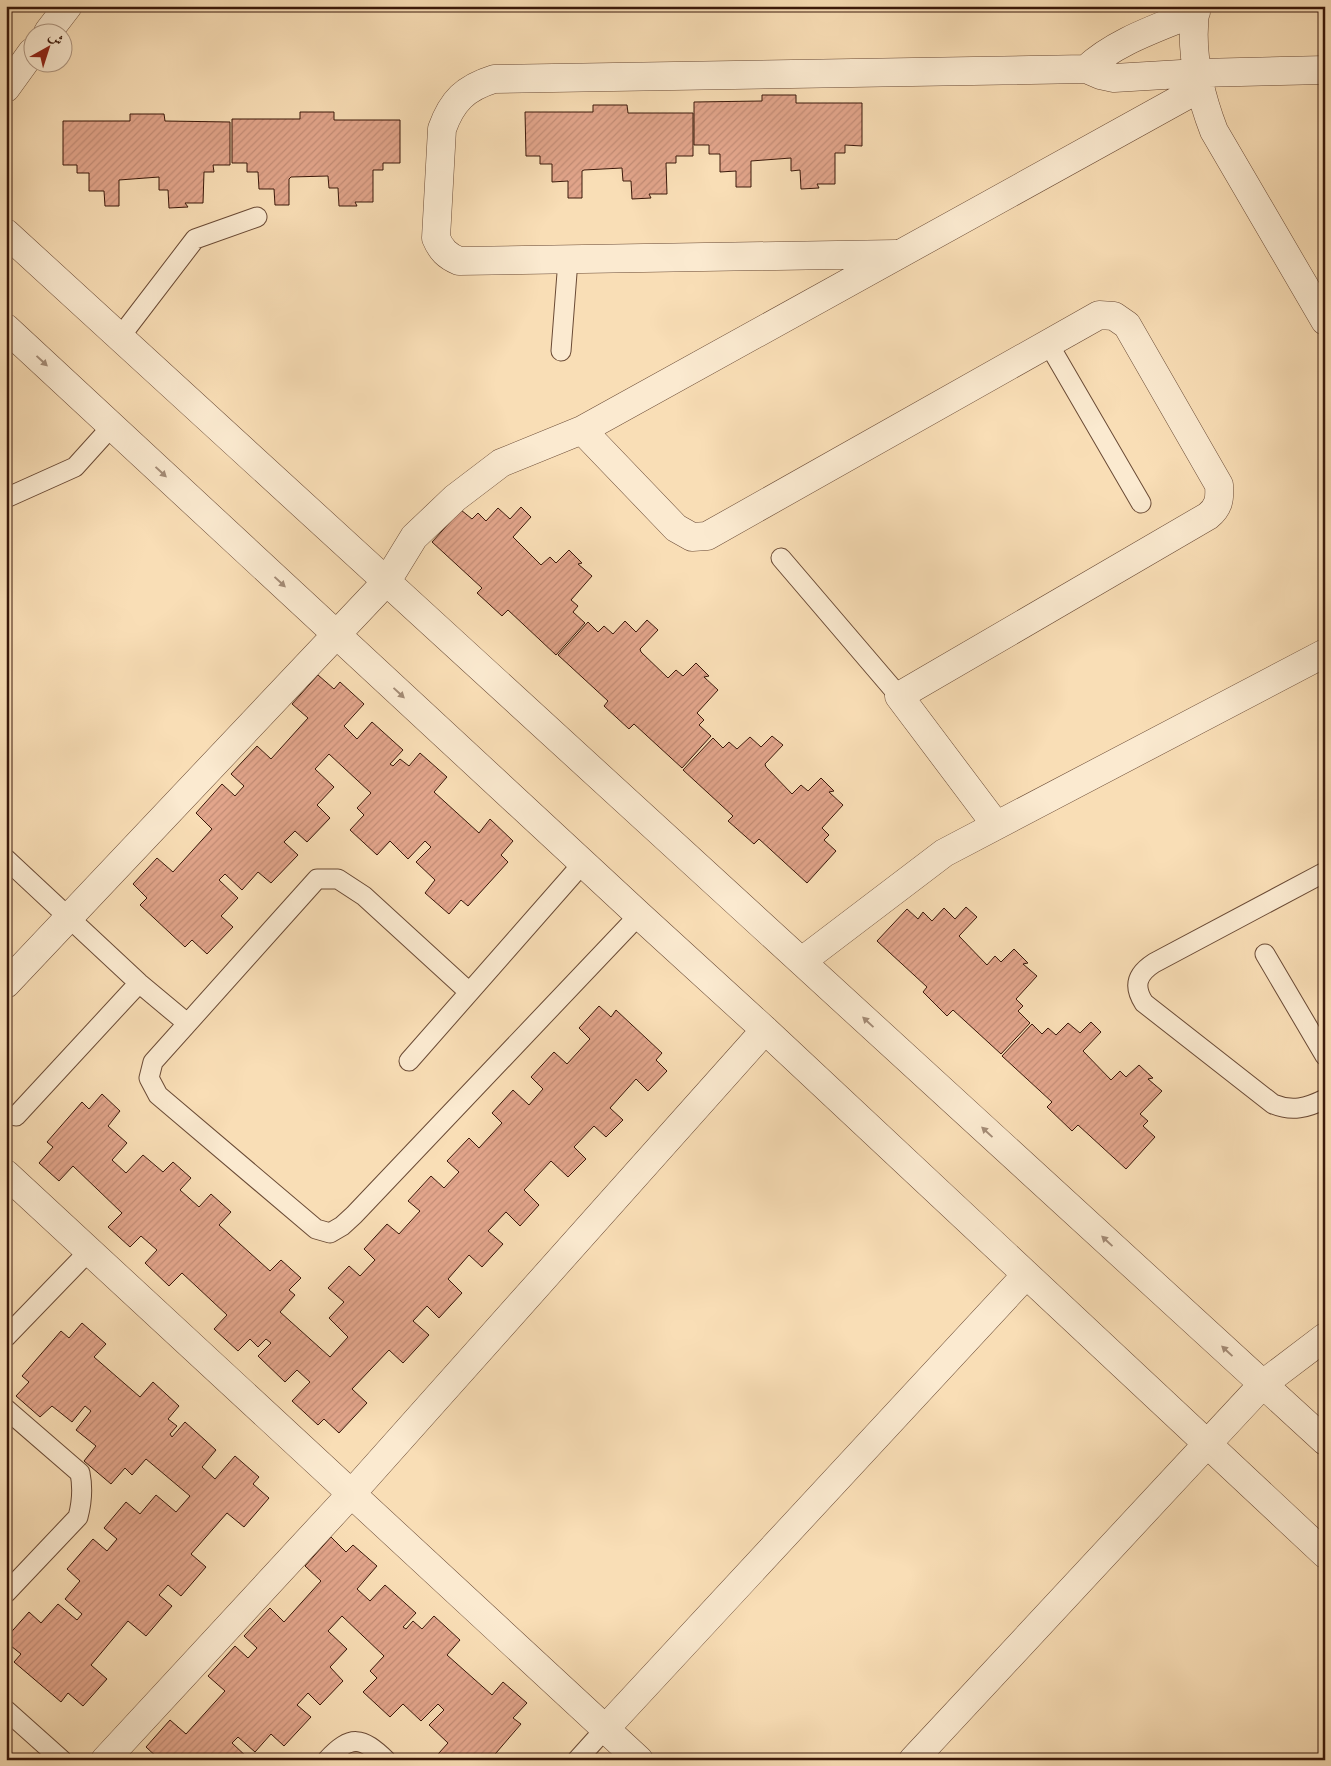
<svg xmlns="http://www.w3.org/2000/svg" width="1331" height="1766" font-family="'IM FELL English',Amiri,serif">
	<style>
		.building { fill: url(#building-hatch); stroke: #3a180a }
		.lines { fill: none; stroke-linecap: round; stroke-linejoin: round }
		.lane-casing { stroke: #6a4a35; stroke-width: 21 }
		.street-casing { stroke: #6a4a35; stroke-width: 29 }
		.lane { stroke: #fbead0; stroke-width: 19 }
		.street { stroke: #fbead0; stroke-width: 28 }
		.oneway { fill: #a48c77 }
	</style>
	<defs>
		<pattern id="building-hatch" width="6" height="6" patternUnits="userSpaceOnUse" patternTransform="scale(1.25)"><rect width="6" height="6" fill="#e2a58b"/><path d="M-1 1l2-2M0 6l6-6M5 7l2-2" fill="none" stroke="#c38d77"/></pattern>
	</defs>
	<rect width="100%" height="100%" fill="#f9deb6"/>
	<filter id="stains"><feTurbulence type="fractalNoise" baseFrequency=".004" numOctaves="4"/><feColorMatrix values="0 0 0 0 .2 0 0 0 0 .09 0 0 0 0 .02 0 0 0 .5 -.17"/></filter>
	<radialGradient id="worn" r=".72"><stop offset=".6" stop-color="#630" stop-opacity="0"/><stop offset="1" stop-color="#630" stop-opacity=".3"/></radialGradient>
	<!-- building -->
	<path class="building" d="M762 95H796V103H862V146L845 145V153H835V184H817L819 188 801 189 800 170 791 171V158L751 161V187H736V171L720 172V154H709V145H694V102L762 101Z
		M593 105H627L628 113H693V156H676V163H666L667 194H649L651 198 632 199 631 181H623L622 168 584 170 582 171V198H568V181L552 182V164H540V156H526L525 112H593Z
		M300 112H334V120H400V163H383V170H373V202H355L357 206H339L338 188H329L328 176 291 177 289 179V205H275L274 189H259L258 172H247V163H232V119H300Z
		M130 114H164L165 121 230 122V165H213L214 172H204L203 203H185L188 207 169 208 168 190H159V177L119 180V206H105L104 191H89V173H77V165H63V121H130Z
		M521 507 531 517 513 537 541 565 550 557 556 563 569 550 582 563 578 564 592 576 571 600 578 606 573 612 585 623 556 655 508 610 502 616 477 593 482 588 432 542 461 510 472 519 478 513 486 521 498 508 510 519Z
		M647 620 658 630 640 649 641 652 668 678 676 670 683 676 696 663 709 676 704 677 718 690 697 713 704 720 699 725 711 736 682 768 634 724 629 729 604 706 608 701 558 655 588 622 598 632 604 626 613 634 625 621 636 632Z
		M318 675 334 689 340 682 364 704 344 726 357 739 372 722 403 750 390 764 393 766 400 759 409 766 420 753 447 777 434 792 479 833 490 819 513 841 501 855 508 862 468 906 461 900 449 914 425 893 435 880 416 862 431 847 425 841 408 859 390 841 377 855 350 830 364 815 357 808 371 793 329 754 315 769 334 787 317 805 330 818 307 842 295 831 284 842 298 855 271 883 258 872 242 890 225 874 219 880 238 898 221 916 233 927 207 954 192 940 185 947 140 905 147 898 133 884 157 858 173 872 212 829 196 813 222 784 235 796 244 786 231 774 257 746 271 759 308 718 292 704Z
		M772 736 783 745 765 764 766 767 792 794 801 785 808 791 821 778 834 791 829 792 843 805 822 828 829 835 824 840 836 851 807 883 759 839 754 844 728 821 733 816 683 770 713 738 723 748 729 742 737 749 750 737 761 747Z
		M966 907 977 917 959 936 987 965 995 956 1001 962 1014 949 1028 963 1023 964 1037 976 1016 999 1023 1006 1018 1011 1030 1023 1001 1054 953 1010 947 1016 923 992 927 987 877 941 907 909 918 919 923 912 932 921 944 908 955 919Z
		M599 1006 611 1017 616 1010 662 1053 656 1060 667 1071 648 1091 636 1079 610 1108 623 1120 606 1137 594 1126 574 1147 586 1159 568 1177 551 1161 524 1190 539 1205 520 1226 506 1212 488 1231 503 1244 482 1267 469 1255 448 1279 462 1293 439 1318 427 1306 413 1321 429 1335 403 1363 389 1350 352 1389 367 1403 339 1433 324 1419 318 1425 292 1401 310 1382 297 1370 285 1382 258 1356 271 1343 266 1339 258 1347 250 1339 238 1351 214 1329 227 1315 182 1273 169 1286 145 1263 157 1250 141 1236 130 1247 108 1227 122 1213 73 1166 59 1181 39 1163 53 1147 47 1142 82 1102 89 1109 102 1094 120 1111 108 1126 127 1143 112 1160 126 1173 143 1155 163 1172 173 1162 191 1178 180 1190 199 1207 211 1194 231 1212 219 1225 270 1271 281 1260 301 1278 289 1290 295 1295 280 1312 330 1357 348 1337 329 1318 344 1302 328 1288 349 1266 360 1276 375 1260 364 1249 387 1224 399 1234 420 1211 408 1201 431 1176 444 1188 459 1172 447 1161 469 1138 479 1148 502 1123 492 1113 513 1090 529 1105 543 1089 531 1077 554 1052 567 1064 590 1039 579 1028Z
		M1091 1022 1101 1032 1083 1051 1111 1080 1120 1071 1126 1077 1139 1065 1153 1078 1148 1079 1162 1091 1140 1114 1148 1121 1143 1126 1155 1137 1126 1169 1078 1125 1072 1131 1047 1107 1052 1102 1002 1056 1032 1024 1042 1034 1048 1028 1056 1035 1068 1023 1080 1033Z
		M82 1323 106 1344 94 1357 140 1397 153 1382 179 1406 168 1419 177 1426 170 1434 172 1437 185 1422 216 1450 202 1467 215 1479 235 1456 259 1477 253 1484 269 1498 244 1527 227 1513 191 1554 206 1567 181 1596 168 1585 159 1595 172 1606 146 1636 128 1621 91 1665 107 1679 83 1706 68 1693 61 1702 14 1662 21 1654 6 1642V1638L29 1612 41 1623 58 1604 77 1620 82 1614 65 1599 80 1581 67 1569 93 1539 107 1551 117 1539 104 1528 126 1502 140 1514 156 1495 176 1512 190 1496 146 1459 132 1475 125 1468 111 1484 84 1461 96 1446 76 1430 91 1411 85 1406 72 1422 52 1406 40 1417 16 1396 29 1382 22 1376 61 1331 69 1338Z
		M331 1537 346 1552 353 1545 377 1566 357 1589 370 1601 385 1585 416 1613 403 1627 406 1629 413 1621 422 1629 434 1616 460 1640 447 1655 492 1695 503 1682 527 1703 513 1718 521 1724 490 1760H443L438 1755 439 1753 448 1743 429 1725 444 1710 438 1704 421 1721 403 1704 390 1717 363 1692 377 1678 370 1671 384 1656 342 1616 328 1631 347 1649 330 1667 343 1681 320 1705 308 1693 297 1705 311 1717 284 1746 271 1734 255 1752 238 1737 232 1743 250 1760H160L146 1747 170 1720 186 1734 225 1691 208 1676 235 1646 248 1658 257 1648 244 1636 270 1608 284 1622 321 1581 305 1566Z"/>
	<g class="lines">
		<!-- lane casing -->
		<g class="lane-casing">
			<path id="lane" d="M120 337 195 239 257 217
				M1048 343 1141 503
				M561 351 568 260
				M6 498 75 467 112 426
				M781 558 899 696
				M6 859 139 983 187 1023
				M1325 872 1154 963C1137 974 1133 986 1144 1003L1273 1104C1292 1112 1307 1108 1325 1099
				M1265 954 1325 1056
				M469 992 364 896 338 879H317L153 1062 149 1078 158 1095 316 1229 330 1233 342 1226 354 1215 639 915
				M409 1061 583 863
				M16 1116 139 983
				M6 1337 89 1251
				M6 1409 80 1473C83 1488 82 1502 78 1517L6 1593
				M6 1710 62 1760
				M327 1760C351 1734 362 1737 386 1760
				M577 1760 605 1729"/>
		</g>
		<!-- street casing -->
		<g class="street-casing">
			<path id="street" d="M1196 6C1189 48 1199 92 1214 131L1325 321
				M48 32 68 6
				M1086 69C1116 41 1158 28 1196 12
				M6 88 32 52
				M6 233 1325 1441
				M896 254 459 261C447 256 441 250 436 238L442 129C452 101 465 88 494 79L1086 69 1100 75 1114 78 1198 73 1325 70
				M6 328 639 915 765 1030 1325 1554
				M582 430 676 528 692 537 707 536 1099 315 1114 316 1127 325 1219 485C1220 499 1219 507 1208 516L899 696 996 825
				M802 961 944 853 1325 653
				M6 984 387 581 414 537 455 498 501 463 582 430 1200 88
				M6 1174 639 1760
				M605 1729 1026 1275
				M105 1760 352 1493 765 1030
				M913 1760 1263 1384 1325 1337"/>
		</g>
		<!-- lane -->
		<use href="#lane" class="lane"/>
		<!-- street -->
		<use href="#street" class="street"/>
	</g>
	<!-- one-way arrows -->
	<defs><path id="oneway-solid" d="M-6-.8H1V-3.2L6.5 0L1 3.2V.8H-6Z" transform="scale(1.25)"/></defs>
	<g class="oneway">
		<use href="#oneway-solid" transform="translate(42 361) rotate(43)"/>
		<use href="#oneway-solid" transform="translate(161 472) rotate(43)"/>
		<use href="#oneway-solid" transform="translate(280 582) rotate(43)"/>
		<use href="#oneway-solid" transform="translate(399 693) rotate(43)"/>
		<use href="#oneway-solid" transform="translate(868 1022) rotate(-137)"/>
		<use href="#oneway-solid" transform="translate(987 1132) rotate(-137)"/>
		<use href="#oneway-solid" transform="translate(1107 1241) rotate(-137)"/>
		<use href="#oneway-solid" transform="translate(1227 1351) rotate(-137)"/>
	</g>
	<!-- margin -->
	<rect width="1331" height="1766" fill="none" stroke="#f9deb6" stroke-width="25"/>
	<rect x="8" y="8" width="1316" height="1751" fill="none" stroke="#3a180a" stroke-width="2.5"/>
	<rect x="12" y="12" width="1306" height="1741" fill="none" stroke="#3a180a"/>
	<!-- north arrow -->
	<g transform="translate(48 48) rotate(39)"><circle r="24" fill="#fbead0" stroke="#ae9681"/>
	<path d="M0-4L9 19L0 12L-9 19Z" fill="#8f2418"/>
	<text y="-8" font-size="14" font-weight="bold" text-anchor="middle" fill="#3a180a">ش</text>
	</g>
	<rect width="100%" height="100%" filter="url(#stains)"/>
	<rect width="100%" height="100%" fill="url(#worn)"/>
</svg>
